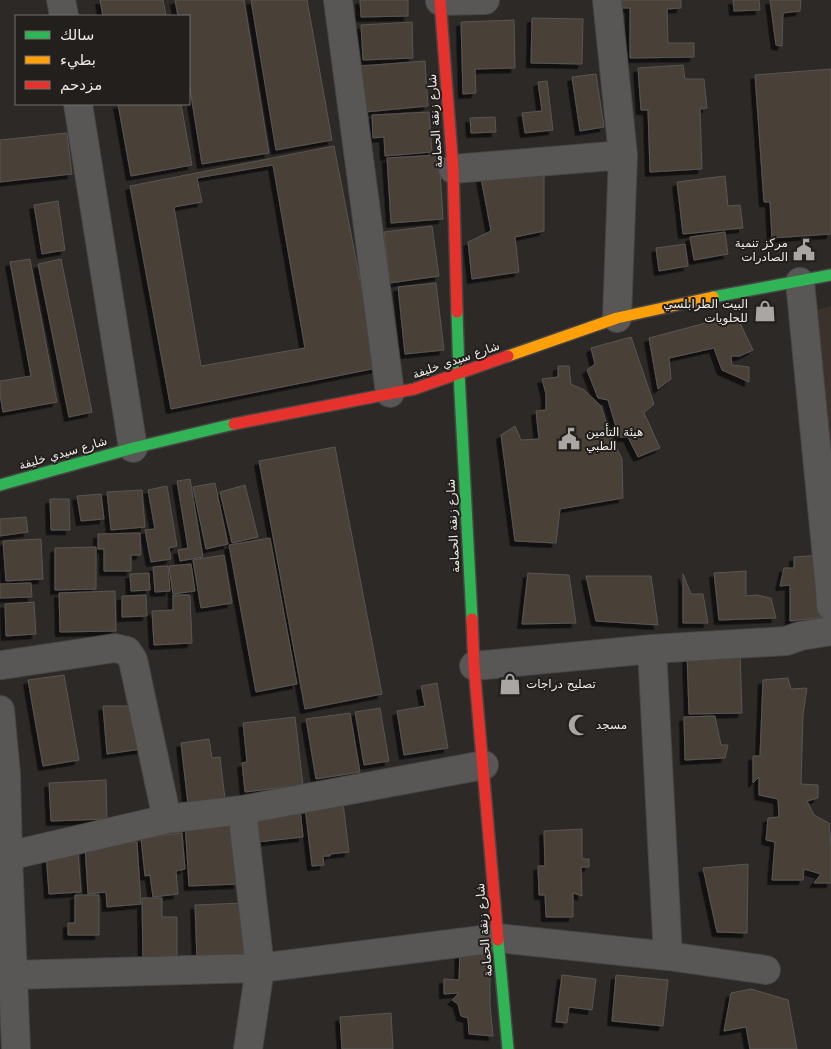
<svg xmlns="http://www.w3.org/2000/svg" width="831" height="1049" font-family="'DejaVu Sans',Vazirmatn,sans-serif">
	<style>
		.built { fill: #3b312d }
		.building { fill: #494038; stroke: #585654; fill-rule: evenodd; filter: url(#shadow) }
		.lines { fill: none; stroke-linecap: round; stroke-linejoin: round }
		.street-casing { stroke: #474544; stroke-width: 30 }
		.fast-casing { stroke: #474544; stroke-width: 14 }
		.slow-casing { stroke: #474544; stroke-width: 14 }
		.jam-casing { stroke: #474544; stroke-width: 14 }
		.street { stroke: #585756; stroke-width: 28 }
		.fast { stroke: #30b455; stroke-width: 11 }
		.slow { stroke: #ff9f0a; stroke-width: 11 }
		.jam { stroke: #e5322d; stroke-width: 11 }
		.labels { text-anchor: middle; dominant-baseline: central; stroke-width: 4; stroke-linejoin: round; paint-order: stroke }
		.street-label { font-size: 12px; fill: #ece9e7; stroke: #231f1c }
		.poi-label { font-size: 12px; fill: #ece9e7; stroke: #231f1c; text-anchor: start }
	</style>
	<defs>
		<filter id="shadow"><feDropShadow dx="-4.5" dy="4.5" stdDeviation="0" flood-color="#0009"/></filter>
	</defs>
	<rect width="100%" height="100%" fill="#2c2927"/>
	<!-- built -->
	<path class="built" d="M831 306V468L816 310Z"/>
	<!-- building -->
	<path class="building" d="M100 0H163L166 16H103Z
		M175 0H244L269 153 202 164 189 82V16H178Z
		M251 0H307L332 140 276 150Z
		M360 0H408V16L361 17Z
		M620 0H681V8L667 9 668 43H694V57L630 58V8H621Z
		M733 0H759L760 10 734 11Z
		M770 0H801L800 11 783 13 782 46 776 45Z
		M532 18 583 19 582 64 531 63Z
		M514 20 515 68 475 69 476 93 463 94 461 22Z
		M412 22 413 58 363 60 361 25Z
		M425 61 428 106 365 112 361 66Z
		M683 65 685 79H704L707 108 700 109 702 169 650 172 648 110H641L638 68Z
		M831 69V234L772 238 770 202H764L755 75Z
		M596 74 604 127 580 131 572 77Z
		M547 81 553 130 525 133 522 113 542 111 538 82Z
		M118 104H181L192 165 131 176Z
		M429 112 432 152 385 156 384 137 373 138 372 115Z
		M495 117 496 132 471 133 470 118Z
		M67 133 72 174 0 182V140Z
		M334 146 377 368 171 409 130 186ZM273 165 305 348 201 366 174 207 202 202 197 178Z
		M439 155 443 219 391 223 387 158Z
		M544 171V231L515 237 519 272 472 279 468 242 491 231 481 178Z
		M725 176 728 206 740 205 743 228 683 234 677 182Z
		M58 201 65 250 42 254 34 205Z
		M432 226 439 276 390 283 384 232Z
		M725 232 728 254 694 260 690 237Z
		M685 244 688 266 659 271 656 248Z
		M30 259 57 402 3 412 0 394V381L31 376 10 262Z
		M61 259 92 412 69 417 38 264Z
		M436 283 444 350 405 354 398 287Z
		M736 315 753 350 740 356H731L732 365 749 367V382L722 370 714 348 669 358 671 379 658 389 649 338Z
		M631 337 654 404 644 413 660 448 638 457 628 437H619L608 400 598 398 587 370 595 364 591 348Z
		M558 366H569L571 384 584 390 601 406 610 435 622 459 623 498 560 509 556 543 515 541 501 435 515 426 521 440 539 439 536 411 546 410V394L542 379 558 377Z
		M335 447 382 694 305 709 259 461Z
		M190 479 203 557 180 561 178 550 188 548 177 481Z
		M215 483 228 544 206 549 193 487Z
		M245 485 258 537 232 543 220 492Z
		M167 486 177 546 169 548 171 559 151 562 145 530 155 529 148 490Z
		M142 490 145 527 111 530 107 492Z
		M101 494 104 519 81 521 77 496Z
		M50 499H69L70 530H51Z
		M26 517 28 532 0 536V519Z
		M140 533 141 555H131V571H104V549H98V534Z
		M270 538 297 684 256 692 229 545Z
		M41 539 43 579 6 581 3 541Z
		M96 547V589L55 590V548Z
		M224 555 232 603 201 608 193 560Z
		M823 555 826 617 790 621V585L780 586 784 568H794V557Z
		M191 564 195 591 173 594 169 566Z
		M168 566 170 591 155 592 153 567Z
		M746 571V596L757 595 771 598 776 618 719 620 714 573Z
		M149 573 150 590 131 591 130 574Z
		M528 573 569 575 576 623 522 624Z
		M683 574 691 594H703L708 623H683Z
		M586 576H651L658 625 596 621Z
		M31 583 32 597 0 598V584Z
		M115 591 116 631 60 632 59 593Z
		M146 595 147 616 122 617V596Z
		M173 595H190L192 643 154 645 152 611 173 610Z
		M34 602 36 634 6 636 5 604Z
		M740 652 742 713 689 714 687 653Z
		M64 675 79 760 43 766 28 680Z
		M788 678 791 689 807 688 803 715 801 784 818 785V798L807 801 814 815 829 823 831 847V883H814L821 874 804 869 803 880H772L775 842 766 840 768 818 779 817 778 799 759 795V777L753 783V756H760L763 680Z
		M437 683 448 748 404 755 397 711 425 706 421 686Z
		M103 706H152L148 748 107 754Z
		M380 708 389 761 364 765 355 712Z
		M350 713 360 772 316 779 306 719Z
		M715 716 721 745H728L725 758 685 760 684 717Z
		M295 717 303 785 245 792 242 763 247 762 243 723Z
		M209 739 212 758 220 757 225 799 188 804 181 743Z
		M106 780 107 819 51 821 49 783Z
		M343 803 349 852 330 854V856H323L324 865 312 866 305 807Z
		M300 809 303 837 257 842 254 815Z
		M234 816 238 884 189 886 185 821Z
		M582 829V859H589V867H581L582 896 573 893V917H546L545 895H539L538 866H545L544 831Z
		M182 833 185 869 176 871 178 894 153 897 150 875 145 876 141 838Z
		M137 842 141 904 107 907 106 892 88 894 85 846Z
		M78 850 81 892 49 894 46 853Z
		M748 864 747 933 717 932 703 868Z
		M75 895H99V935H68V923H75Z
		M142 898H162V917H177V963H143Z
		M243 903 245 958 197 960 195 905Z
		M490 947V1004L493 1036 469 1034 468 1018 461 1016 458 1004 452 1000 459 993 444 994V979L459 980 460 949Z
		M562 975 596 979 592 1010 569 1007 567 1023 556 1022Z
		M616 975 668 980 663 1026 612 1021Z
		M751 989 788 1000 797 1049H750L746 1027 724 1031 731 993Z
		M391 1013 393 1049H342L340 1017Z"/>
	<g class="lines">
		<!-- street casing -->
		<g class="street-casing">
			<path id="street" d="M61 0 64 16
				M338 0 390 393
				M607 0 623 155 617 318
				M440 1 485 0
				M78 104 133 448
				M453 169 623 155
				M800 282 830 589 831 606
				M652 649 668 956
				M2 665 115 648 127 651 133 660 167 819
				M474 666 652 649 786 641 800 636 831 631
				M0 710 6 774 8 856 16 1049
				M242 810 260 968 248 1049
				M8 856 167 819 242 810 484 765
				M12 975 260 968 498 938 668 956 766 970"/>
		</g>
		<!-- fast casing -->
		<g class="fast-casing">
			<path id="fast" d="M713 297 831 275
				M457 312 459 373 472 619
				M0 485 133 448 234 424
				M498 940 508 1049"/>
		</g>
		<!-- slow casing -->
		<g class="slow-casing">
			<path id="slow" d="M508 356 617 318 713 297"/>
		</g>
		<!-- jam casing -->
		<g class="jam-casing">
			<path id="jam" d="M440 0 453 169 457 312
				M234 424 414 389 508 356
				M472 619 474 666 498 940"/>
		</g>
		<!-- street -->
		<use href="#street" class="street"/>
		<!-- fast -->
		<use href="#fast" class="fast"/>
		<!-- slow -->
		<use href="#slow" class="slow"/>
		<!-- jam -->
		<use href="#jam" class="jam"/>
	</g>
	<!-- icons -->
	<defs>
		<g id="civic-bare" transform="scale(1.725)"><path d="M-.6-6.5H3V-4.5H.6V-3L4-1V1h2V6H-6V1h2V-1L-.6-3ZM-1.2 2.5V6h2.4V2.5Z" fill="#a9a6a4" stroke="#231f1c" stroke-width="2.5" paint-order="stroke"/></g>
		<g id="shop-bare" transform="scale(1.725)"><path d="M-5-2.5h2.3a2.7 3.5 0 0 1 5.4 0H5L5.5 6h-11ZM-1.5-2.5h3a1.5 2.3 0 0 0-3 0Z" fill="#a9a6a4" stroke="#231f1c" stroke-width="2.5" paint-order="stroke"/></g>
		<g id="mosque-bare" transform="scale(1.725)"><path d="M3.5-4.9A6 6 0 1 0 3.5 4.9A5 5 0 1 1 3.5-4.9Z" fill="#a9a6a4" stroke="#231f1c" stroke-width="2.5" paint-order="stroke"/></g>
	</defs>
	<g fill-rule="evenodd">
		<use href="#civic-bare" x="804" y="250"/>
		<use href="#shop-bare" x="765" y="311"/>
		<use href="#civic-bare" x="569" y="439"/>
		<use href="#shop-bare" x="510" y="684"/>
		<use href="#mosque-bare" x="579" y="725"/>
	</g>
	<g class="labels">
		<!-- street labels -->
		<g class="street-label">
			<text transform="translate(435 121) rotate(-94)">شارع زنقة الحمامة</text>
			<text transform="translate(456 360) rotate(-19)">شارع سيدي خليفة</text>
			<text transform="translate(63 453) rotate(-16)">شارع سيدي خليفة</text>
			<text transform="translate(453 526) rotate(-93)">شارع زنقة الحمامة</text>
			<text transform="translate(484 930) rotate(-95)">شارع زنقة الحمامة</text>
		</g>
		<!-- poi labels -->
		<g class="poi-label">
			<text x="788" y="243" text-anchor="end">مركز تنمية<tspan x="788" dy="14">الصادرات</tspan></text>
			<text x="748" y="304" text-anchor="end">البيت الطرابلسي<tspan x="748" dy="14">للحلويات</tspan></text>
			<text x="586" y="432">هيئة التأمين<tspan x="586" dy="14">الطبي</tspan></text>
			<text x="526" y="684">تصليح دراجات</text>
			<text x="596" y="725">مسجد</text>
		</g>
	</g>
	<!-- legend -->
	<rect x="15" y="15" width="175" height="90" fill="#231f1c" stroke="#73706d"/>
	<rect x="25" y="31" width="25" height="8" fill="#30b455" stroke="#73706d"/>
	<text x="60" y="40" font-size="15" fill="#ece9e7">سالك</text>
	<rect x="25" y="56" width="25" height="8" fill="#ff9f0a" stroke="#73706d"/>
	<text x="60" y="65" font-size="15" fill="#ece9e7">بطيء</text>
	<rect x="25" y="81" width="25" height="8" fill="#e5322d" stroke="#73706d"/>
	<text x="60" y="90" font-size="15" fill="#ece9e7">مزدحم</text>
</svg>
